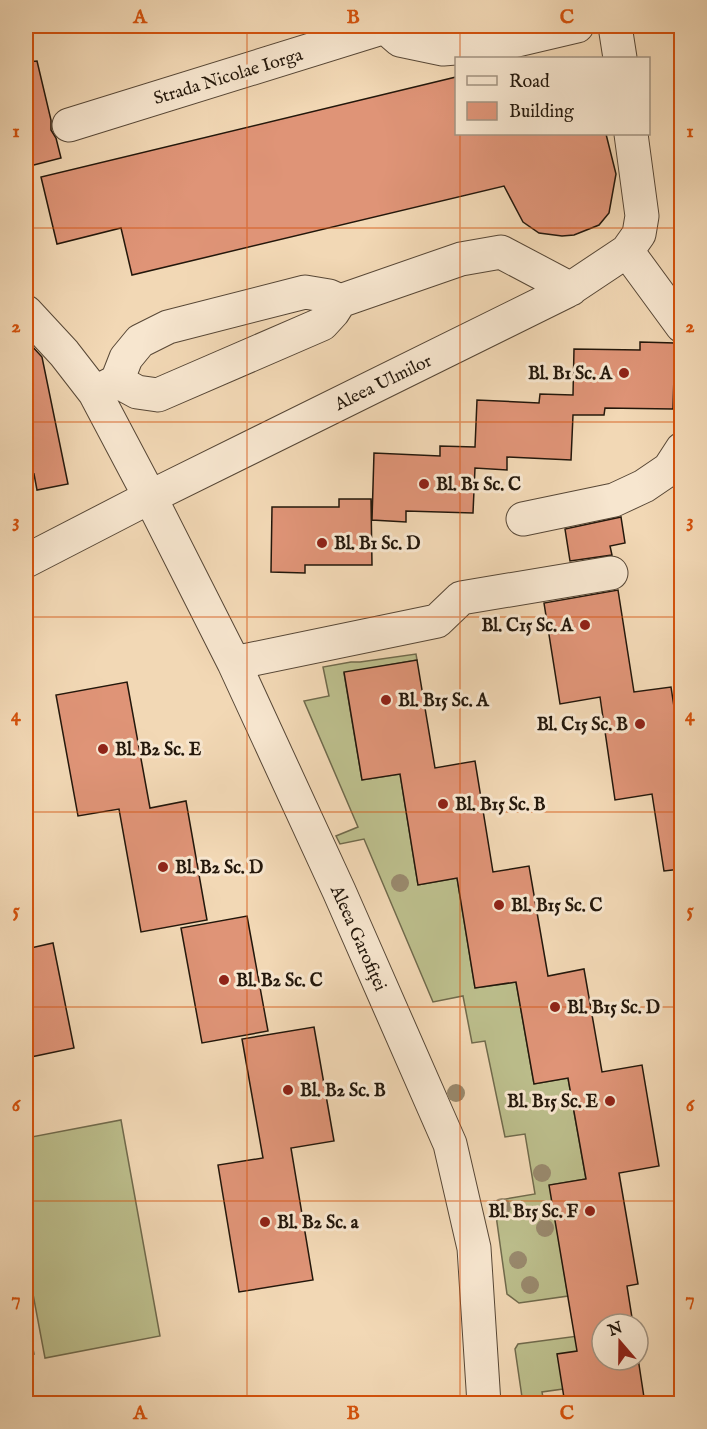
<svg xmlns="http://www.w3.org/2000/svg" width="707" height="1429" viewBox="0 0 707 1429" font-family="'IM FELL English',serif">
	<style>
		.grass { fill: #bcbe8c; stroke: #706a4c; stroke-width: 1.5 }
		.park { fill: url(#park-dots); stroke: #706a4c; stroke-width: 1.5 }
		.building { fill: #df9477; stroke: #23170b; stroke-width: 1.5 }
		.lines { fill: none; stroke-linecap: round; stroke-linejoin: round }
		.minor-casing { stroke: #574736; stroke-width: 35 }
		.minor { stroke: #f7e6cf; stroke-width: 33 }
		.tree { fill: #99896d }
		.grid { fill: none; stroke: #d4520c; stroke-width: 1.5; stroke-opacity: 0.55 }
		.poi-dot { fill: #8f2418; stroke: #f7e6cf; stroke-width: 2 }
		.labels { text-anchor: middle; stroke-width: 6; stroke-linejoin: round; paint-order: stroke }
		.street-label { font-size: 18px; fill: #23170b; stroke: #f7e6cf }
		.poi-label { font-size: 18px; font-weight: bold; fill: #23170b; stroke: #f7e6cf; text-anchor: start }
		.neatline { fill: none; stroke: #d4520c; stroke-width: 2 }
		.grid-label { font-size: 20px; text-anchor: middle; font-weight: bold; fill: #d4520c }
	</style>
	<defs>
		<pattern id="park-dots" width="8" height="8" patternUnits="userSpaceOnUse" patternTransform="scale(1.5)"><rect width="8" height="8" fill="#bcbe8c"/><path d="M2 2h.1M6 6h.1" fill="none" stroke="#a1a377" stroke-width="1.8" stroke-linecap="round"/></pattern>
	</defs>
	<rect width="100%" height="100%" fill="#f2d8b5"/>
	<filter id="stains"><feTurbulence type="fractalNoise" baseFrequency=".00333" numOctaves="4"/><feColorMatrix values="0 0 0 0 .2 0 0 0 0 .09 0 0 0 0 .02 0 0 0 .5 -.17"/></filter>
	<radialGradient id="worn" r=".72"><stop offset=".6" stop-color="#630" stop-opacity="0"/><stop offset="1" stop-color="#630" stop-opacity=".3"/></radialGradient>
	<path class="grass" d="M416,654L417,660L344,673L362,780L400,774L418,885L457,878L475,988L516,982L534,1084L568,1078L586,1179L550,1185L568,1296L519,1303L507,1294L494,1201L535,1194L525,1134L505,1137L485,1041L472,1043L463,996L433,1002L364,839L340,844L336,836L358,827L304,701L329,696L323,667L351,662H360Z
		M121,1120L160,1336L45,1358L26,1257V1138Z
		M578,1336L580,1351L563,1389L542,1392L544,1403L523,1404L515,1349L518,1344Z"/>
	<path class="park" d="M26,1312L34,1354L26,1355Z"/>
	<path class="building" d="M37,61L51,120V130L56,138L61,158L26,167V62Z
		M456,77V134H606L616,174L609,213L599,225L574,235L562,236L539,233L523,222L504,186L132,275L121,228L57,244L41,177Z
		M640,342L675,343L673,409L605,408L604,415H573L571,460L507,457V470L475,468L473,513L406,511V522L372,520L374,453L440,456V446L475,447L477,400L539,403L540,394L573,395L574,349L640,350Z
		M26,345H31L42,357L68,484L37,490L34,474L26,476Z
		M339,499H371L372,565H305V573L271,572L272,507H339Z
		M621,517L625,543L610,546L612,555L570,561L565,529Z
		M618,590L634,692L671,687L681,753V869L664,871L652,794L615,800L600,697L560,704L544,603Z
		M417,660L435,768L475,761L493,872L529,866L548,976L584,969L602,1072L642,1065L659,1166L619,1173L638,1284L627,1286L633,1324H602V1360H638V1358L645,1404H565L557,1354L577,1351L549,1185L586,1179L568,1078L534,1084L516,982L475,988L457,878L418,885L400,774L362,780L344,672Z
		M127,682L150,808L186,801L207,920L141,932L119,809L78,816L56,695Z
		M247,916L268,1031L202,1043L181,928Z
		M53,943L74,1048L26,1058V949Z
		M314,1027L334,1141L291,1148L313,1280L239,1292L218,1165L263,1158L242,1039Z"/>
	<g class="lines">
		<g class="minor-casing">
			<path id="minor" d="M615,26L620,58
				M385,27L400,40L443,49L468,47L509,42L577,26
				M69,125L385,27V26
				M627,251L682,326
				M26,312L64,353L95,393L150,497L234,663L339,891L450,1144L474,1248L484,1404
				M117,381L137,392L158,395L322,324L333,312L340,301L461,259L501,252L571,289
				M98,391L117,381L126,358L140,341L168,327L305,292L329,296L340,301
				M523,519L614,500L644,486L669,469L682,449
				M26,561L150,497L567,291L627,251L639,234L642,216L631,134
				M234,663L437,621L461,598L611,573"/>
		</g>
		<use href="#minor" class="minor"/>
	</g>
	<g class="tree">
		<circle cx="400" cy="883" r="9"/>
		<circle cx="456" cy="1093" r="9"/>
		<circle cx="542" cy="1173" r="9"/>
		<circle cx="502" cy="1207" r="9"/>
		<circle cx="545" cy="1228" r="9"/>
		<circle cx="518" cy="1260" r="9"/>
		<circle cx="530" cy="1285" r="9"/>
	</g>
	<path class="grid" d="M247,26V1404M460,26V58M460,134V1404M26,228H682M26,422H682M26,617H682M26,812H682M26,1007H682M26,1201H682"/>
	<g class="poi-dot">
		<circle cx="624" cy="373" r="6"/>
		<circle cx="424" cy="484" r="6"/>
		<circle cx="322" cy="543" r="6"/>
		<circle cx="585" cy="625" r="6"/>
		<circle cx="386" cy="700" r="6"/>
		<circle cx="640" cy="724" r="6"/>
		<circle cx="103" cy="749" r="6"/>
		<circle cx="443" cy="804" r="6"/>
		<circle cx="163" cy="867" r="6"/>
		<circle cx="499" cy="905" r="6"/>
		<circle cx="224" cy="980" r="6"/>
		<circle cx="555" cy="1007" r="6"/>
		<circle cx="288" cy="1090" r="6"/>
		<circle cx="610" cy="1101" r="6"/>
		<circle cx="590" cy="1211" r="6"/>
		<circle cx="265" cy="1222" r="6"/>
	</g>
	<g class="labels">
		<g class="street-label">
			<text transform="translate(228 76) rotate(-17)" y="6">Strada Nicolae Iorga</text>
			<text transform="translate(383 382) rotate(-26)" y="6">Aleea Ulmilor</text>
			<text transform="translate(359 938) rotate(66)" y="6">Aleea Garofiței</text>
		</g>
		<g class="poi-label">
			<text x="612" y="379" text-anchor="end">Bl. B1 Sc. A</text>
			<text x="436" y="490">Bl. B1 Sc. C</text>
			<text x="334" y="549">Bl. B1 Sc. D</text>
			<text x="573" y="631" text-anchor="end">Bl. C15 Sc. A</text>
			<text x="398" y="706">Bl. B15 Sc. A</text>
			<text x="628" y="730" text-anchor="end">Bl. C15 Sc. B</text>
			<text x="115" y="755">Bl. B2 Sc. E</text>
			<text x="455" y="810">Bl. B15 Sc. B</text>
			<text x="175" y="873">Bl. B2 Sc. D</text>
			<text x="511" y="911">Bl. B15 Sc. C</text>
			<text x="236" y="986">Bl. B2 Sc. C</text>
			<text x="567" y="1013">Bl. B15 Sc. D</text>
			<text x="300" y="1096">Bl. B2 Sc. B</text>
			<text x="598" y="1107" text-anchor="end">Bl. B15 Sc. E</text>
			<text x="578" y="1217" text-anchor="end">Bl. B15 Sc. F</text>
			<text x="277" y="1228">Bl. B2 Sc. a</text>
		</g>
	</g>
	<rect width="707" height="1429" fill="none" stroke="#f2d8b5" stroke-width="66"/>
	<rect x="455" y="57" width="195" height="78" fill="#f7e6cf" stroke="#a29381" stroke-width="1.5"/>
	<rect x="467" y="76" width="30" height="9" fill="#f7e6cf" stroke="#a29381" stroke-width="1.5"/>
	<text x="509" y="87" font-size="18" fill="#23170b">Road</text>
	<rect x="467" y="102" width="30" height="18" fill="#df9477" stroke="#a29381" stroke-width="1.5"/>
	<text x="509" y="117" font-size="18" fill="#23170b">Building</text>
	<g transform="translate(620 1342) rotate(340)"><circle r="28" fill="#f7e6cf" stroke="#a29381" stroke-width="1.5"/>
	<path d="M0-4.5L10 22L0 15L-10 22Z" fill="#8f2418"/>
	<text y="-9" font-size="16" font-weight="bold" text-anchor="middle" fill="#23170b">N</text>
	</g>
	<rect x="33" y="33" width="641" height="1363" class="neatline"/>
	<g class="grid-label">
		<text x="140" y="23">A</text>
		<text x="353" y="23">B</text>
		<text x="567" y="23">C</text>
		<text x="16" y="137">1</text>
		<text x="690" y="137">1</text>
		<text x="16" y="332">2</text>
		<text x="690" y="332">2</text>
		<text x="16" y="527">3</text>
		<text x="690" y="527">3</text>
		<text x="16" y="721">4</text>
		<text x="690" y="721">4</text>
		<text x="16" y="916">5</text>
		<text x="690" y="916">5</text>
		<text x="16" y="1111">6</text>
		<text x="690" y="1111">6</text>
		<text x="16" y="1305">7</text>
		<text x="690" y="1305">7</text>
		<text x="140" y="1419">A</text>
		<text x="353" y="1419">B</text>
		<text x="567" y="1419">C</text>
	</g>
	<rect width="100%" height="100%" filter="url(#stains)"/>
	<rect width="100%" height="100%" fill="url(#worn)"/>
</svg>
